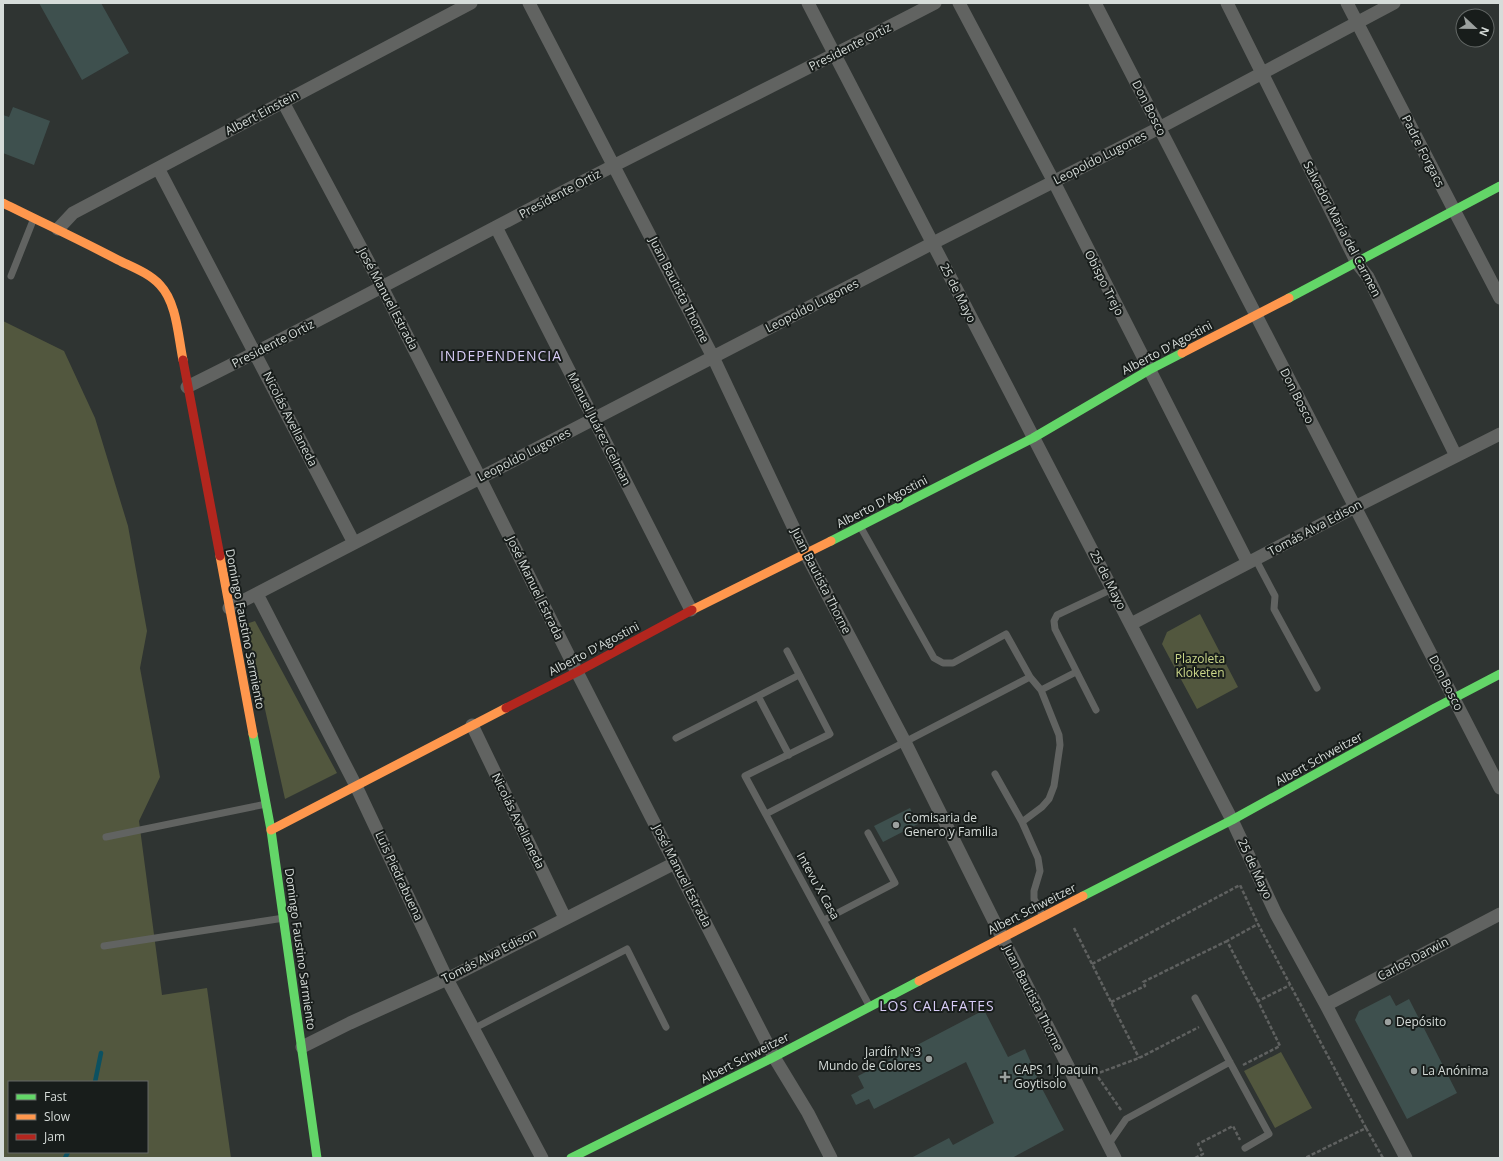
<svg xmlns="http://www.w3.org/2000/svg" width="1503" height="1161" viewBox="0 0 1503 1161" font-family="'Open Sans',sans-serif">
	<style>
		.green { fill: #52573e; fill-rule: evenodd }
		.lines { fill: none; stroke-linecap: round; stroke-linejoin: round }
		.stream { stroke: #0c5161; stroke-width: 4.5 }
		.building { fill: #3e504e }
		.path { stroke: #5f6160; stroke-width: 2.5; stroke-dasharray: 4 2; stroke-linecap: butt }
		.lane { stroke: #616361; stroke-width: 7 }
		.street { stroke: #616361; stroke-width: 13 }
		.fast { stroke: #63d668; stroke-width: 9 }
		.slow { stroke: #ff974d; stroke-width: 9 }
		.jam { stroke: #b3261e; stroke-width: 9 }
		.poi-dot { fill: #9ca19f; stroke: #181d1b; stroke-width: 1.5 }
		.labels { text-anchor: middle; stroke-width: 4; stroke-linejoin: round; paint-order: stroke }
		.street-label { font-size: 12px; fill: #d6dcd9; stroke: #181d1b }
		.park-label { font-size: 12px; fill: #ccd88a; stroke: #181d1b }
		.poi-label { font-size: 12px; fill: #d6dcd9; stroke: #181d1b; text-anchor: start }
		.quarter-label { font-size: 14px; letter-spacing: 1px; fill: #d8ccf7; stroke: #181d1b }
	</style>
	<rect width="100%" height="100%" fill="#2f3432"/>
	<path class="green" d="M3,321L64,351L95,418L128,526L147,631L140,668L160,777L139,821L162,995L207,988L231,1158H3ZM9,1082H147V1152H9Z
		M1200,614L1238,687L1197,709L1162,644L1167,632Z
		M255,621L337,773L285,799L246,624Z
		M1281,1052L1312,1108L1275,1128L1244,1071Z"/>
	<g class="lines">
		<path class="stream" d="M95,1082L101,1053
			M65,1158L68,1152"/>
	</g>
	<path class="building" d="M39,3H101L129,53L82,80Z
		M13,107L50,121L34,165L3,153V115L9,117Z
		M910,808L918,824L883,842L874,826Z
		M1390,995L1396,1006L1409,999L1457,1093L1407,1119L1355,1020L1359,1011Z
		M984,1010L1008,1057L1025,1049L1039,1081H1038L1064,1130L1012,1158H911L949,1138L953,1145L994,1123L966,1062L874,1109L869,1099L856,1105L851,1095L864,1088L858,1076Z"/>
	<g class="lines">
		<path class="path" d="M1074,928L1139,1058
			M1092,964L1240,885L1258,924L1366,1128L1305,1158
			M1258,1001L1227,941L1258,924
			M1111,1002L1145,986L1143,982L1227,941
			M1243,1065L1280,1046L1258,1001L1290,985
			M1121,1110L1096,1074L1139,1058L1199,1027
			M1366,1128L1383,1158
			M1195,1158L1203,1154L1198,1144L1233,1126L1240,1140"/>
		<path class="lane" d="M11,276L34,218
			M860,526L934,658L943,663H953L1006,634L1030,677L1041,690L1059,735L1060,745L1054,786L1049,799L1042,807L1022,822
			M1256,560L1275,596L1274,609L1317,688
			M787,651L830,734L745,776L870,1007
			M1041,690L1076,672
			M758,696L799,675
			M1096,710L1055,629L1054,621L1057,615L1112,589
			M676,738L758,696L789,755
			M995,774L1022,822L1038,858L1040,871L1034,891V899L1043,916
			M766,814L1030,677
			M106,837L266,804
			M824,920L895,883L868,833
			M104,946L284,918
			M1195,998L1269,1134L1245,1148
			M473,1029L627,949L666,1027
			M1108,1145L1126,1119L1230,1062"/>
		<path class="street" d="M529,3L713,357L806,554L905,742L1002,937L1115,1158
			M808,3L1232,820L1276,914L1326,1005L1406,1158
			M959,3L1054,182L1248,563
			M1095,3L1500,788
			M1227,3L1357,263L1368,277L1456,456
			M1347,3L1454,210L1500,298
			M283,102L382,287L480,478L577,672L774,1057L808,1113L831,1158
			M158,168L354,543
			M496,227L691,610
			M58,229L73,213L471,3
			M187,387C331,316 472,238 615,165C721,111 829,58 935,3
			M257,594L356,786L447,979L542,1158
			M229,608L933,243L1159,128L1394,3
			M1131,624L1355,507L1500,434
			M472,725L565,918
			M1326,1005L1500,914
			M302,1047L350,1023L447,979L675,863"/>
		<path class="fast" d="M1289,298L1500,186
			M831,541L1033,438L1149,370L1182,353
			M253,734L271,830L317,1158
			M1083,896L1232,820L1435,708L1500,674
			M571,1158L774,1057L919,981"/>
		<path class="slow" d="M3,203C41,222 80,240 118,260C132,267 149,273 160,285C177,303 178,336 183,360
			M1182,353L1289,298
			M220,556L253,734
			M692,610L831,541
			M271,830L506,708
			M919,981L1083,896"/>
		<path class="jam" d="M183,360L220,556
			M506,708L577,672L692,610"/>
	</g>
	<g class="poi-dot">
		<circle cx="896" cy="825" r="4"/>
		<circle cx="1388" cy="1022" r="4"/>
		<circle cx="929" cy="1059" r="4"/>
		<circle cx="1414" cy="1071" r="4"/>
		<path d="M1003 1071h4v4h4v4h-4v4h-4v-4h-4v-4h4z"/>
	</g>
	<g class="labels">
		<g class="street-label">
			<text transform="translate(850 47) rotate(-27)" y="4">Presidente Ortiz</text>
			<text transform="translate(1149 108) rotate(63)" y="4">Don Bosco</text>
			<text transform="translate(262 113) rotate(-28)" y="4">Albert Einstein</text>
			<text transform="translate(1423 151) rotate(63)" y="4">Padre Forgacs</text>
			<text transform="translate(1100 158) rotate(-27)" y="4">Leopoldo Lugones</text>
			<text transform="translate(560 194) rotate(-28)" y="4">Presidente Ortiz</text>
			<text transform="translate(1342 229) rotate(62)" y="4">Salvador María del Carmen</text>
			<text transform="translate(1104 283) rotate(63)" y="4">Obispo Trejo</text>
			<text transform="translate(679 290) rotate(63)" y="4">Juan Bautista Thorne</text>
			<text transform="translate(958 293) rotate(63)" y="4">25 de Mayo</text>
			<text transform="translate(388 299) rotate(62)" y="4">José Manuel Estrada</text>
			<text transform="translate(812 306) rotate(-27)" y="4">Leopoldo Lugones</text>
			<text transform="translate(273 344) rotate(-27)" y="4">Presidente Ortiz</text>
			<text transform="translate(1167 348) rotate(-28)" y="4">Alberto D'Agostini</text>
			<text transform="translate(1297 396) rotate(63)" y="4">Don Bosco</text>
			<text transform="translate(290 419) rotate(63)" y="4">Nicolás Avellaneda</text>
			<text transform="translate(599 429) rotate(63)" y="4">Manuel Juárez Celman</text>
			<text transform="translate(524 455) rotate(-27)" y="4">Leopoldo Lugones</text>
			<text transform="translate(882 502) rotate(-27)" y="4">Alberto D'Agostini</text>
			<text transform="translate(1315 528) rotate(-28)" y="4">Tomás Alva Edison</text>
			<text transform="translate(1108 580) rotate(63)" y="4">25 de Mayo</text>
			<text transform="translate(821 581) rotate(63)" y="4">Juan Bautista Thorne</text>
			<text transform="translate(535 588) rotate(64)" y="4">José Manuel Estrada</text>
			<text transform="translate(245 629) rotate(79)" y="4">Domingo Faustino Sarmiento</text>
			<text transform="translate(594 649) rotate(-28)" y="4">Alberto D'Agostini</text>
			<text transform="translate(1446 683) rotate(63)" y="4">Don Bosco</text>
			<text transform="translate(1319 759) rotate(-29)" y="4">Albert Schweitzer</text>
			<text transform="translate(518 821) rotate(64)" y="4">Nicolás Avellaneda</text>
			<text transform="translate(1255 869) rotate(65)" y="4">25 de Mayo</text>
			<text transform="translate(399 876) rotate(65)" y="4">Luis Piedrabuena</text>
			<text transform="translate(682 876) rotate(63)" y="4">José Manuel Estrada</text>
			<text transform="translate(818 886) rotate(61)" y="4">Intevu X Casa</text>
			<text transform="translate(1032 909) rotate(-27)" y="4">Albert Schweitzer</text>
			<text transform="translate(300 949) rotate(82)" y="4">Domingo Faustino Sarmiento</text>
			<text transform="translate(489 956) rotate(-27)" y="4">Tomás Alva Edison</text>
			<text transform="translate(1413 959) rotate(-28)" y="4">Carlos Darwin</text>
			<text transform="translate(1033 998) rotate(63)" y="4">Juan Bautista Thorne</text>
			<text transform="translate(745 1058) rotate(-27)" y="4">Albert Schweitzer</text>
		</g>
		<g class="park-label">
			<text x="1200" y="663">Plazoleta<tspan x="1200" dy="14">Kloketen</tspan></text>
		</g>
		<g class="poi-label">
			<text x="904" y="822">Comisaria de<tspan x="904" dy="14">Genero y Familia</tspan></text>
			<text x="1396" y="1026">Depósito</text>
			<text x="921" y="1056" text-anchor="end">Jardín Nº3<tspan x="921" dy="14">Mundo de Colores</tspan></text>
			<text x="1014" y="1074">CAPS 1 Joaquin<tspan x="1014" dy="14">Goytisolo</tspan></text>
			<text x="1422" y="1075">La Anónima</text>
		</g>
		<g class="quarter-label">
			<text x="501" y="361">INDEPENDENCIA</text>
			<text x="937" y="1011">LOS CALAFATES</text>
		</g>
	</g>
	<rect width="1503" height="1161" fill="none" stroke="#d6dcd9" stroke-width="8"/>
	<rect x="8" y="1081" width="140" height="72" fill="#181d1b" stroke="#646967"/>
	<rect x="16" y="1094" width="20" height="6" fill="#63d668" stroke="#646967"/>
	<text x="44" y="1101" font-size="12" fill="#d6dcd9">Fast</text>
	<rect x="16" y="1114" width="20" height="6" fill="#ff974d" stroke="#646967"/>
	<text x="44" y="1121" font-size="12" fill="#d6dcd9">Slow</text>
	<rect x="16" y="1134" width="20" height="6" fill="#b3261e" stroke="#646967"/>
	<text x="44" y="1141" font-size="12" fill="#d6dcd9">Jam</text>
	<g transform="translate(1475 28) rotate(112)"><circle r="19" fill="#181d1b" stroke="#646967"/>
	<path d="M0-3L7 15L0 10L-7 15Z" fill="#9ca19f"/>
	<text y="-6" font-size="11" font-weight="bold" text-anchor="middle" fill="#d6dcd9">N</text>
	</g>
</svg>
